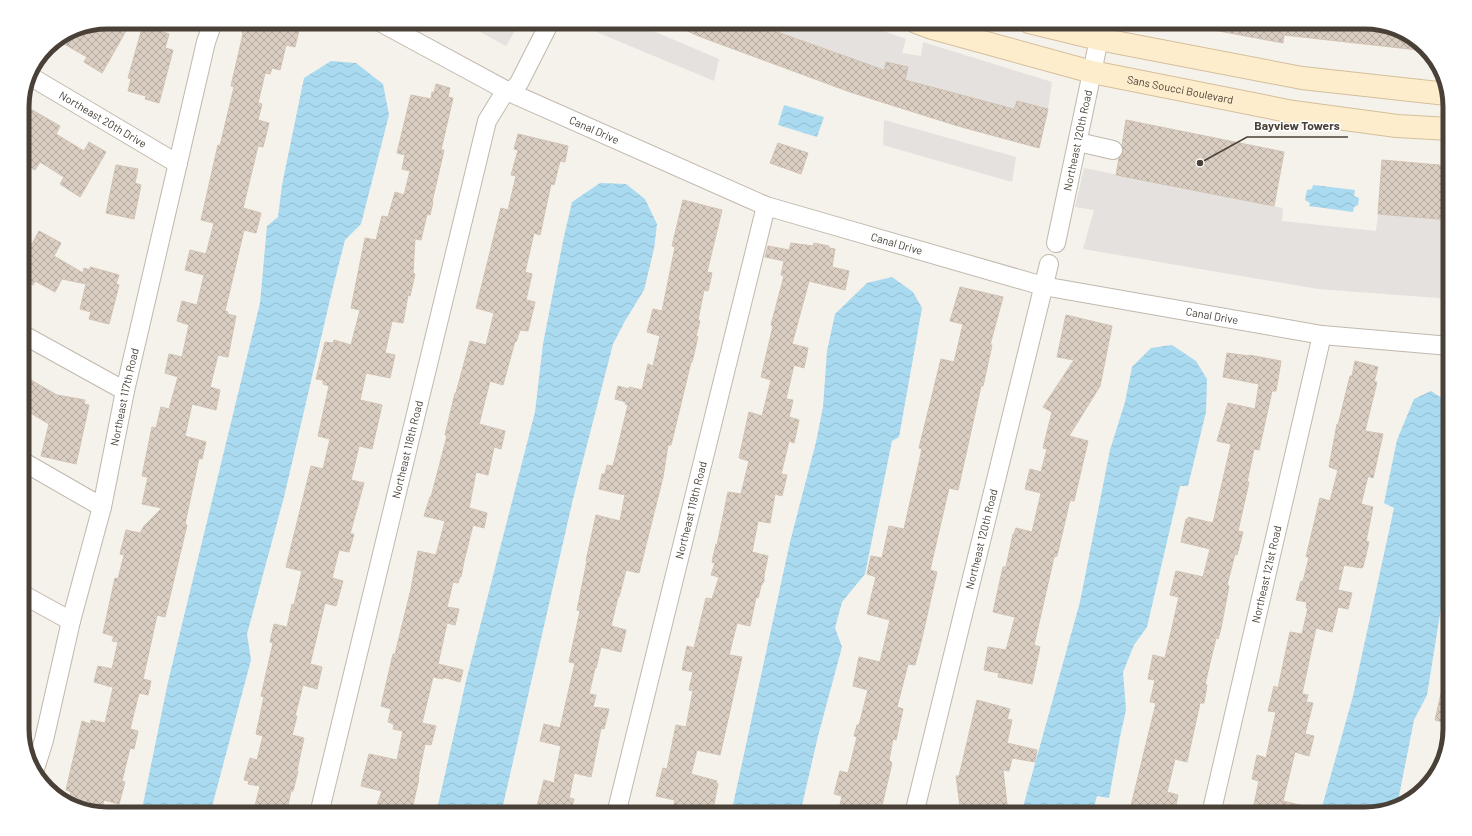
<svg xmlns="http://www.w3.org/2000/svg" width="1472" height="836" viewBox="0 0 1472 836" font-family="Barlow,sans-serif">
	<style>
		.parking { fill: #e4e1df }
		.water { fill: url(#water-waves) }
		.building { fill: url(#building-cross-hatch); stroke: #d1c3b3 }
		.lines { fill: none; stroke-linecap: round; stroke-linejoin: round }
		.street-casing { stroke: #c1b8ad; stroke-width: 20 }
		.secondary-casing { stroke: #d4bf9b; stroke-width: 24 }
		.street { stroke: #fff; stroke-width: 18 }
		.secondary { stroke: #feedcc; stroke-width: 22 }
		.labels { text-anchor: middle; stroke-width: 3; stroke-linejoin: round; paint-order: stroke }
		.street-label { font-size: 11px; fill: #494138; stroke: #fff }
		.rim { fill: none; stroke: #494138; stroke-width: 5 }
		.leader { fill: none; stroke: #494138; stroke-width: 1.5 }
		.callout-dot { fill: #494138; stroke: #fff; stroke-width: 1.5 }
		.callout-label { font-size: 12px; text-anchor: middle; font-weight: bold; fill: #494138; stroke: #fff; stroke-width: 3; stroke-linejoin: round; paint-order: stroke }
	</style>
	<defs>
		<pattern id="water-waves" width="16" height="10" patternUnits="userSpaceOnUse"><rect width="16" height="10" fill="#a9daf0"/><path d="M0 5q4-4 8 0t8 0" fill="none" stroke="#93bccf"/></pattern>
		<pattern id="building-cross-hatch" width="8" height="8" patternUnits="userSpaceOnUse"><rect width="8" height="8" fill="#dacec3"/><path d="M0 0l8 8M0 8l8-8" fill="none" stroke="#b3a99f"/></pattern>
	</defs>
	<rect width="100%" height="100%" fill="#f5f1eb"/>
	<path class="parking" d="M462,22H520L506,46Z
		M598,22H632L719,59L714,81L594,31Z
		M754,22H857L906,39L902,53L921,56L923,42L1052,82L1048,109L1017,101L1014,109L905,80L886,62L884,70L754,24Z
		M884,120L1016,157L1012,182L883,145Z
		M1084,168L1283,208L1282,221L1376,231L1378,214L1450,220V300L1438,298L1318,289L1083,249L1094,210L1075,207Z"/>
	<path class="water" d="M331,61L356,63L383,84L389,115L361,224L345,240L332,291L284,497L247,634L251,660L210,814H141L168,682L260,303L267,226L278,217L282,185L304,78Z
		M784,105L824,117L817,137L778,125Z
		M600,183L626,184L645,199L657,224L654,249L644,290L625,321L613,344L573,499L501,814H436L466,681L535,412L543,344L563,241L572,202Z
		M1313,185L1355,190L1354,196L1359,198L1358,205L1354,207L1353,212L1309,206L1310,203L1305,200L1307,190L1312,189Z
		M892,277L913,292L922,308L899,437L892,441L865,574L842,602L835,628L842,647L818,736L800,814H731L790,542L816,442L823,407L827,351L835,314L867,283Z
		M1172,345L1196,361L1207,379L1206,412L1188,486H1180L1147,627L1134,645L1123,672L1126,710L1120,737L1109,798L1097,796L1092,814H1021L1080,602L1110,450L1125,402L1132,367L1151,348Z
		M1431,391L1442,398L1450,394V552L1427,695L1414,720L1397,806L1365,814H1320L1353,696L1394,508L1384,503L1397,440L1414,399Z"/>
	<path class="building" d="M107,22H131L102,73L84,62L87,57L57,40L75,28L91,25L98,29L102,23Z
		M245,22H301L295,47L286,45L280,70L272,68L270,74L265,73L258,103L262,104L258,120L269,123L263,147L258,146L243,208L261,213L256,233L244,230L225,311L228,312L227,314L236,316L228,357L218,355L210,387L220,390L216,410L192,404L185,436L206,442L202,459L199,458L185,524L187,525L165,617L157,615L143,679L151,681L148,695L139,693L130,729L138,731L134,749L130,748L122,781L125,782L119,804L104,800L101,812L68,804L71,792L66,790L82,721L90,724L91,720L105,723L113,688L112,687L94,682L98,666L112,669L118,642L112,641L114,636L103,633L115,578L118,579L124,555L120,554L126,530L140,533L144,526L162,508L142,504L148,477L142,476L152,427L156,428L161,407L169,409L178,377L165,373L169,354L182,357L189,325L177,321L182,301L197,305L204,275L185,270L190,250L206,254L214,223L201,220L218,145L220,146L234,87L231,86L243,34L242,33Z
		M667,22H749L884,70L886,62L908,67L905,80L1014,109L1017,101L1048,109L1039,148L958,126L850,92L701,37Z
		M1203,22H1365L1407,33L1427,51L1284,35L1283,43L1203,28Z
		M143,25L169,34L165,48L173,50L159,103L145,99L146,96L128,91L131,79L128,78Z
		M436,84L450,88L448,97L453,98L441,150H444L432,202H433L430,215L427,214L421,240L415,239L413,273L415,274L410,296L408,295L403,323L392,321L385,353L395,355L390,378L366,373L360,400L382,405L372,449L359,446L351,480L364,483L350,534H354L349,552L339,550L332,578L343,581L336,606L325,603L310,664L322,667L317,689L303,685L295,716H297L292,735L304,738L297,770L298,771L293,791H291L286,814H253L260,786L248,784L249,781L244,780L250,758L257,760L263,736L256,734L264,697L261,696L273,643L270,642L274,624L287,627L292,604L294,605L302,571L286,567L311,466L323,469L330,439L318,436L329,386L323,384V380L316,379L325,342L333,343L334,340L351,345L360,310L351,308L365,238L376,240L382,216L388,217L395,192L404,195L410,171L402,169L405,155L397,153L411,95L431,99L432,92L434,93Z
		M22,104L60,126L56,134L84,151L89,142L106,152L80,197L60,184L64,177L40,162L35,170L22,163Z
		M1126,120L1284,152L1274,206L1116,175L1119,158L1123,152L1122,145Z
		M518,134L568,146L565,162L560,161L554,185L551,184L540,235L534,233L525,272L532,274L526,300L535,302L528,331L520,330L516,342L515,341L503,385L490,381L479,424L505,431L501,449L494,447L488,475L476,472L469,508L487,513L484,528L473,525L464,561L461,577L460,576L458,583L453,582L447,607L459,609L455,625L447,623L438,664L463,670L460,682L443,677V679L433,677L422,723L436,726L431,745L425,744L418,778H419L411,814H374L382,791L361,786L369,754L397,760L403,731L393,729L394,724L388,722L391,709L381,706L393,654H395L411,589L418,551L436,555L445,521L424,516L430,497H431L447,436L445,435L455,393H456L470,341L486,345L494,313L476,308L501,208L508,210L516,176L511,175L518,150L514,149Z
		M778,143L808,153L801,174L770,163Z
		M1382,160L1450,166V220L1378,214Z
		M116,165L138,169L135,183L141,185L134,219L106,213Z
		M683,200L722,210L707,272L712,273L708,291L704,290L698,320L700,321L696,336L698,337L692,362H691L671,445H668L663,477L639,573L626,570L619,597H618L611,626L626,630L621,652L601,647L596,668H595L589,694L596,695L593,707L609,709L604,729L601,728L591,777L574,773L569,798L574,799L570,814H535L544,780L554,783L561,746L540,741L544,724L560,728L575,663L569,662L580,611L577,610L587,561H586L596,515L620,521L625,495L599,489L602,474H605L607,465L613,466L628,405L625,404L626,402L615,399L618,386L629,389V387L642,390L648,364L653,366L660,336L647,332L653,309L662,311L675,247L672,246Z
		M39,231L61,243L54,256L83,273L84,268L90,270V267L119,275L116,284L119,285L109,324L89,319L91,312L80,309L86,284L62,279L55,292L35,281L33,285L31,284L22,300V238L32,244Z
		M791,243L813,246L814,243L829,246V248L835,249L832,267L849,271L845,290L809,281L792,344L808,348L804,368L794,365L786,399L793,400L789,417L799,420L794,443L789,441L781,474L787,475L782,496L775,494L770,523L758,521L752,552L768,556L764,575V581L761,586L758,598L756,597L750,626L737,623L729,655L742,657L720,755L697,750L691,774L717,781L716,783L718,784L712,814H672L675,800L656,796L663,768L667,769L676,725L686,727L693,691L689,690L693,672L682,670L687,646L694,648L706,598L712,599L719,577L711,575L715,563L712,562L716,544L717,545L728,492L741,494L749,461L739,458L749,412L762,416L771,380L761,377L773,326L771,325L784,276L781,275L784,261L765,257L768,246L789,250Z
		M960,287L1003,297L990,345H992L983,386H981L958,490L949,488L930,570L937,572L921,642L915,665L908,664L897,707L903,709L896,740L893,739L889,760L892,763L880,814H838L842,796L834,794L840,771L848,773L857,737L854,736L857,725H859L868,690L853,686L859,657L880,662L890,620L867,614L876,577L867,574L871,556L882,558L889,526L904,529L922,449L919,448L941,359L954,362L963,324L950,321Z
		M1066,315L1112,326L1100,386L1069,436L1088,441L1074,501L1070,500L1057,556L1054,557L1034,645L1040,647L1032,684L998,677L999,673L984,670L988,647L1006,650L1015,617L993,612L1003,567H1006L1013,534H1014L1016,528L1032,532L1041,493L1025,489L1030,469L1041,472L1047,449L1043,448L1052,412L1043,407L1074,360L1057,357Z
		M1227,353L1249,356V355L1281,361L1276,391H1272L1259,450L1254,449L1247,482H1249L1238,531L1243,532L1237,555L1235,554L1227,585L1229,586L1221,628L1218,639L1216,638L1209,667L1205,685H1207L1204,703H1200L1187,762L1175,759L1167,792L1178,795L1174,814H1129L1156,703L1150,702L1155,680L1148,679L1153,655L1165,658L1179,597L1170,595L1176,571L1203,577L1210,549L1181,542L1186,519H1188V517L1213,523L1231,444L1217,441L1228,403L1255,409L1259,384L1223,377Z
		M1355,361L1378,367L1374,382H1377L1365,431L1383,434L1373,478L1368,476L1361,504L1373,507L1366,541L1369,542L1363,567L1361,568L1344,565L1338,590L1352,593L1348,609L1338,607L1332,632L1316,628L1302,694L1308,695L1306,702L1313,703L1305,734L1314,736L1309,756L1295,752L1283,801L1316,809L1315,814H1252L1259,781L1252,779L1257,755L1266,758L1276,712L1268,711L1274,686L1278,688L1290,632L1302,634L1308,608H1306L1307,602L1296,600L1301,581L1303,582L1309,557H1306L1320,498L1330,501L1338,470L1329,467L1337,424L1338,425L1350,376H1352Z
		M22,375L57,395L85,400L84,404L89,405L76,464L41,456L49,424L22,408Z
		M1445,676L1450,677V724L1435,720Z
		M977,700L1010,709L1007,719L1012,720L1007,743L1037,750L1035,762L1012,758L1009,771L1003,770L1008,813L972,814L970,805L960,806L956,776H959Z"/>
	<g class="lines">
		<g class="street-casing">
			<g id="street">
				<path id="s1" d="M380,22L511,93L766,206L1043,286L1322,335L1450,346"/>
				<path id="s2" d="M28,75L178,164"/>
				<path d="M511,93L519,83L550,22"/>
				<path d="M1078,142L1113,150"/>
				<path id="s3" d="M1056,243L1099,39"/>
				<path d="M22,334L125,391"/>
				<path d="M22,461L102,507"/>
				<path d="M22,594L71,621"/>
				<path id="s4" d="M34,772L44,740L71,621L102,507L125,391L206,42L213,22"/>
				<path id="s5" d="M319,814L487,121L506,90"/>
				<path id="s6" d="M616,814L766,206"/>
				<path id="s7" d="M914,814L1049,264"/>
				<path id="s8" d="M1211,814L1322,335"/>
			</g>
		</g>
		<g class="secondary-casing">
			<g id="secondary">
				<path id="s9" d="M916,22L932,28L1092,72L1293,112L1397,126L1450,129"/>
				<path d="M1029,22L1099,39L1302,78L1447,94"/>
			</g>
		</g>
		<use href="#street" class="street"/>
		<use href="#secondary" class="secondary"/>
	</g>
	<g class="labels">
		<g class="street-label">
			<text dy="4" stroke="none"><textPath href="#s9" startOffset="273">Sans Soucci Boulevard</textPath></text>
			<text dy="4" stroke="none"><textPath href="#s2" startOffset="87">Northeast 20th Drive</textPath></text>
			<text dy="4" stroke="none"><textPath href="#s1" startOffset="240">Canal Drive</textPath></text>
			<text dy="4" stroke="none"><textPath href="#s3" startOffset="105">Northeast 120th Road</textPath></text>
			<text dy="4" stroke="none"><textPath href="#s1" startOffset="564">Canal Drive</textPath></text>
			<text dy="4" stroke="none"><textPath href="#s1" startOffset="888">Canal Drive</textPath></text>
			<text dy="4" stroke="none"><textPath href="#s4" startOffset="386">Northeast 117th Road</textPath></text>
			<text dy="4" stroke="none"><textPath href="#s5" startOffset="375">Northeast 118th Road</textPath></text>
			<text dy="4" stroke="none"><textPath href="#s6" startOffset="313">Northeast 119th Road</textPath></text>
			<text dy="4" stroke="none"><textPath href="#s7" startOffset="283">Northeast 120th Road</textPath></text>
			<text dy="4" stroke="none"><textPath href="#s8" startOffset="246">Northeast 121st Road</textPath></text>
		</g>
	</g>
	<path d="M0 0H1472V836H0ZM107 29H1365A78 78 0 0 1 1443 107V729A78 78 0 0 1 1365 807H107A78 78 0 0 1 29 729V107A78 78 0 0 1 107 29Z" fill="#fff" fill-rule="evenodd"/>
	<path class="rim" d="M107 29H1365A78 78 0 0 1 1443 107V729A78 78 0 0 1 1365 807H107A78 78 0 0 1 29 729V107A78 78 0 0 1 107 29Z"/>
	<path class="leader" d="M1200 163L1247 137H1348"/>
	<circle class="callout-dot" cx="1200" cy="163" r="4"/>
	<g class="callout-label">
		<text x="1297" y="130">Bayview Towers</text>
	</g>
</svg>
